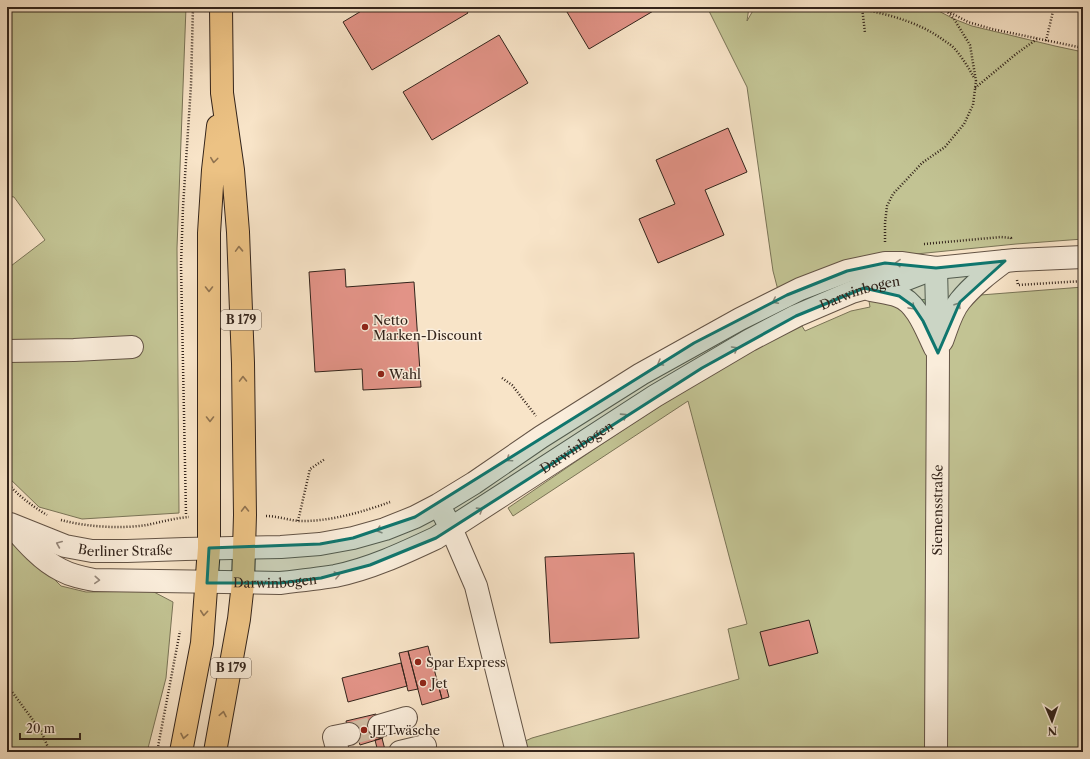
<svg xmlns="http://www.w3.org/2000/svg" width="1090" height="759" viewBox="0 0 1090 759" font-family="'Libre Caslon Text',serif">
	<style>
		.green { fill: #c2c393; stroke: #7a7457 }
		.building { fill: #e29387; stroke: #33241b }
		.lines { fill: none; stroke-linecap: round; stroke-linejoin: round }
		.minor-tunnel { stroke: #d1bea5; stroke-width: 22; stroke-dasharray: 22 11; stroke-linecap: butt }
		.minor-casing { stroke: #645446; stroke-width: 24 }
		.major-casing { stroke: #33241b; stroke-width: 24 }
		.path { stroke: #33241b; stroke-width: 2.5; stroke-dasharray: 1 2; stroke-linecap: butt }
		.minor { stroke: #faeddb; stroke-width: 22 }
		.major { stroke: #ecc284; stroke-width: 22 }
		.oneway { stroke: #907350 }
		.oneway2 { stroke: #96887b }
		.marked { fill: #0f766e; fill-opacity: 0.2; stroke: #0f766e; stroke-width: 3; stroke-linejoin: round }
		.poi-dot { fill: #8f2418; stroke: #faeddb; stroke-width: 1.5 }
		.labels { text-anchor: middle; stroke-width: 3; stroke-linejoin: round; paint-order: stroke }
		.shield { fill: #faeddb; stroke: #6f6055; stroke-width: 1 }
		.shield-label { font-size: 12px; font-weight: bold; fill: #33241b }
		.street-label { font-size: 13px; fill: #33241b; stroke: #faeddb }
		.poi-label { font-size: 13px; fill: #33241b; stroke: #faeddb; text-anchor: start }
	</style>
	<rect width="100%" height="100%" fill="#f8e4c8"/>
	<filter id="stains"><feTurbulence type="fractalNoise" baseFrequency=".005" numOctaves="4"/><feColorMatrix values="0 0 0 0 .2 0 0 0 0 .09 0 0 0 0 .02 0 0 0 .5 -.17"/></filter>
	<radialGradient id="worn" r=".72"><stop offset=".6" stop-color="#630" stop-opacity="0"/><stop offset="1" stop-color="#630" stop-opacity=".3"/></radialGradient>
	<path class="green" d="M7,7H186L177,248L179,513L82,519L39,507L7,476V269L45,240L14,197L7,196Z
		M707,7H749L747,21L755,7H931L954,19L972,26L1055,46L1083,52V239L1016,244L886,257L779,294L773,271L747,87Z
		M1083,287V752H527L525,741L532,738L739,679L728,629L747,624L688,401L513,516L508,508C588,453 668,398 753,350C769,341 786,334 802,326L805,331L851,311L870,307L869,301L891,302Z
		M7,532L61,586L86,592L152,591L173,602L166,678L147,752H7Z"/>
	<path class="building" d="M368,7H464L468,13L372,70L343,22Z
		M564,7H660L589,49Z
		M499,35L528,83L432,140L403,92Z
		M728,128L747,172L705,190L724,235L658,263L639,219L675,204L656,160Z
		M345,269L346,287L414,282L421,387L363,390L362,369L315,372L309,272Z
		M634,553L639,638L550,643L545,557Z
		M809,620L818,653L769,666L760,632Z
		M428,646L442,699L422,705L408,651Z
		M408,651L418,689L408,691L399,653Z
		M401,663L407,686L348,702L342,678Z
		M446,686L449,697L442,699L439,688Z
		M376,714L383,738L360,745L358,738L351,740L346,721Z
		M382,738L385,750L378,752L375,740Z"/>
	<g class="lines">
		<path class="minor-tunnel" d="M349,734L379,726"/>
		<g class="minor-casing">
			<g id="minor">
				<path d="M871,290C880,292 890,293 898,296C917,302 927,332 935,348"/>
				<path d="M942,341C947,328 951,312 960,301C973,285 989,273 1005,261"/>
				<path d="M7,351L74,350L132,347"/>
				<path d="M444,515L451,528L476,586L517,752"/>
				<path id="s1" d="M10,524L65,546L92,551H127L185,549L281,547L320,544L353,538L385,529L415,517L438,505L474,483L541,437L641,374L740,319L800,289L847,271L885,263H901L936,268L1015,260L1083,257"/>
				<path id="s2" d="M12,526C25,541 42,561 61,570C72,576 83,578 94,580L280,583C298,581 316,579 335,576C370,569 404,553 436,538L655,396L750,340L796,316L852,292L884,283L904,280L935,268"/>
				<path d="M379,726L406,718"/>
				<path d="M338,752L334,737L349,734"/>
				<path d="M400,752L425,746"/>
				<path id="s3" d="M936,752L938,353L936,268"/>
			</g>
		</g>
		<g class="major-casing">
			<path id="major" d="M181,752L202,643L209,548V233L213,170L218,126
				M215,752L239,619L243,583L245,515L243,363L238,232L233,170L222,93L221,7"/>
		</g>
		<path class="path" d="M862,7L865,33
			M940,7L968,22L992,29L1083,48
			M862,9C890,15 918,22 942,39C946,42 950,44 954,48C962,57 969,68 974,78
			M1046,41L1054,7
			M975,88L1016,54L1037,39
			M885,242V223L887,206L893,194L922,163L945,147L964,124L973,105L976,81L970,45L954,19L946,10
			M924,244L1001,237L1011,238V239
			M1017,280L1018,285L1083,281
			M502,378L512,385L536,416
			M7,483C19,496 32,506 47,515
			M186,514L181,265L183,207L191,85L193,7
			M266,516C277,516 288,520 299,521C328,522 363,512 390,502
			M61,520C87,527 120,529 147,525C161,522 175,518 189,517
			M298,521L310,469L325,459
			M7,685L41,731L50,752
			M157,752L180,631"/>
		<use href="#minor" class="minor"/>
		<use href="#major" class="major"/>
	</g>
	<defs><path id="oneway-chevron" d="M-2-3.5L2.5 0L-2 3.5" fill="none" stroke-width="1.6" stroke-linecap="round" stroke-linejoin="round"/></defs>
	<g class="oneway">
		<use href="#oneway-chevron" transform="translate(214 160) rotate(97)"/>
		<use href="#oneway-chevron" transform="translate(239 249) rotate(-92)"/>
		<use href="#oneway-chevron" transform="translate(209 289) rotate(90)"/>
		<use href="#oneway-chevron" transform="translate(243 379) rotate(-91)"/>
		<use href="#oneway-chevron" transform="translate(210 419) rotate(90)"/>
		<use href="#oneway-chevron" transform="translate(245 509) rotate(-91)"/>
		<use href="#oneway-chevron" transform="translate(204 613) rotate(95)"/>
		<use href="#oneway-chevron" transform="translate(223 714) rotate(-79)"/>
		<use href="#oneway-chevron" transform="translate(184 736) rotate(101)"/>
	</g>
	<g class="oneway2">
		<use href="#oneway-chevron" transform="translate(898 263) rotate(-179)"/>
		<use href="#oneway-chevron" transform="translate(775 301) rotate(153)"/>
		<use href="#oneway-chevron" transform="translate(958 305) rotate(-58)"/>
		<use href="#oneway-chevron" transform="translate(912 307) rotate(47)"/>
		<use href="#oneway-chevron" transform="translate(735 349) rotate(-30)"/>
		<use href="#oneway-chevron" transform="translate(660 363) rotate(150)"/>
		<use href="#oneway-chevron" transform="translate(624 416) rotate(-33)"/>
		<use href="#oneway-chevron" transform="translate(509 459) rotate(145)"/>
		<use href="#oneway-chevron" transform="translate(480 510) rotate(-32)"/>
		<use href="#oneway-chevron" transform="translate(379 530) rotate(163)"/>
		<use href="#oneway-chevron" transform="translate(59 544) rotate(-157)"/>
		<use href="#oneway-chevron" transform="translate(337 575) rotate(-14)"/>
		<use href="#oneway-chevron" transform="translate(97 580) rotate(4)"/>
	</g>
	<path class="marked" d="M1005,261L960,302L938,353L923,321L913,306L899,296L864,288L796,316L702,368L436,538L370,565L321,578L280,583H207L209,548L320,544L353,538L415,517L694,343L787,295L847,271L885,263L936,268Z"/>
	<g class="poi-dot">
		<circle cx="365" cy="327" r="4"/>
		<circle cx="381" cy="374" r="4"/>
		<circle cx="418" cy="662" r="4"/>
		<circle cx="423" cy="683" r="4"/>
		<circle cx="364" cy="730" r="4"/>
	</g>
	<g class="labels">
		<g class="shield">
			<rect x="221" y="310" width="40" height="20" rx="3"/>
			<rect x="211" y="658" width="40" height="20" rx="3"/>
		</g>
		<g class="shield-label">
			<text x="241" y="324">B 179</text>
			<text x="231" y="672">B 179</text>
		</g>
		<g class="street-label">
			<text dy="5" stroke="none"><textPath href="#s2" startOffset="942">Darwinbogen</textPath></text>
			<text dy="5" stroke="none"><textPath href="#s2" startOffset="618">Darwinbogen</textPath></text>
			<text dy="5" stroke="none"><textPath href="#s3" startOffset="242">Siemensstraße</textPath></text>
			<text dy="5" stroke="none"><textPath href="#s1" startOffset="120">Berliner Straße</textPath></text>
			<text dy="5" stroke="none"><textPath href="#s2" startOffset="282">Darwinbogen</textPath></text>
		</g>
		<g class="poi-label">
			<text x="373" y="325">Netto<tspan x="373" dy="15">Marken-Discount</tspan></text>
			<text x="389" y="379">Wahl</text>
			<text x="426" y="667">Spar Express</text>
			<text x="431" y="688">Jet</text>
			<text x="372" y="735">JETwäsche</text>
		</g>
	</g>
	<rect width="1090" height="759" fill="none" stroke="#f8e4c8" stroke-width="24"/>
	<rect x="8" y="8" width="1074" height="743" fill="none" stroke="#33241b" stroke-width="2"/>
	<rect x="12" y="12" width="1066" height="735" fill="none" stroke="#33241b"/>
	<g transform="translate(1052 721) rotate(178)" stroke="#faeddb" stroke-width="3" paint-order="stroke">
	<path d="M0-3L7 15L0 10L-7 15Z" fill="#33241b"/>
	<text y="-6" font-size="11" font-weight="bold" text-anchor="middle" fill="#33241b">N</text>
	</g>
	<path d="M20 733v6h60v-6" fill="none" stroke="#33241b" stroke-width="2"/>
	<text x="26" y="733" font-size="12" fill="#33241b" stroke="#faeddb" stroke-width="3" paint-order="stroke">20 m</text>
	<rect width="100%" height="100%" filter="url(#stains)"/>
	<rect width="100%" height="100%" fill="url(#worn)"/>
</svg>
